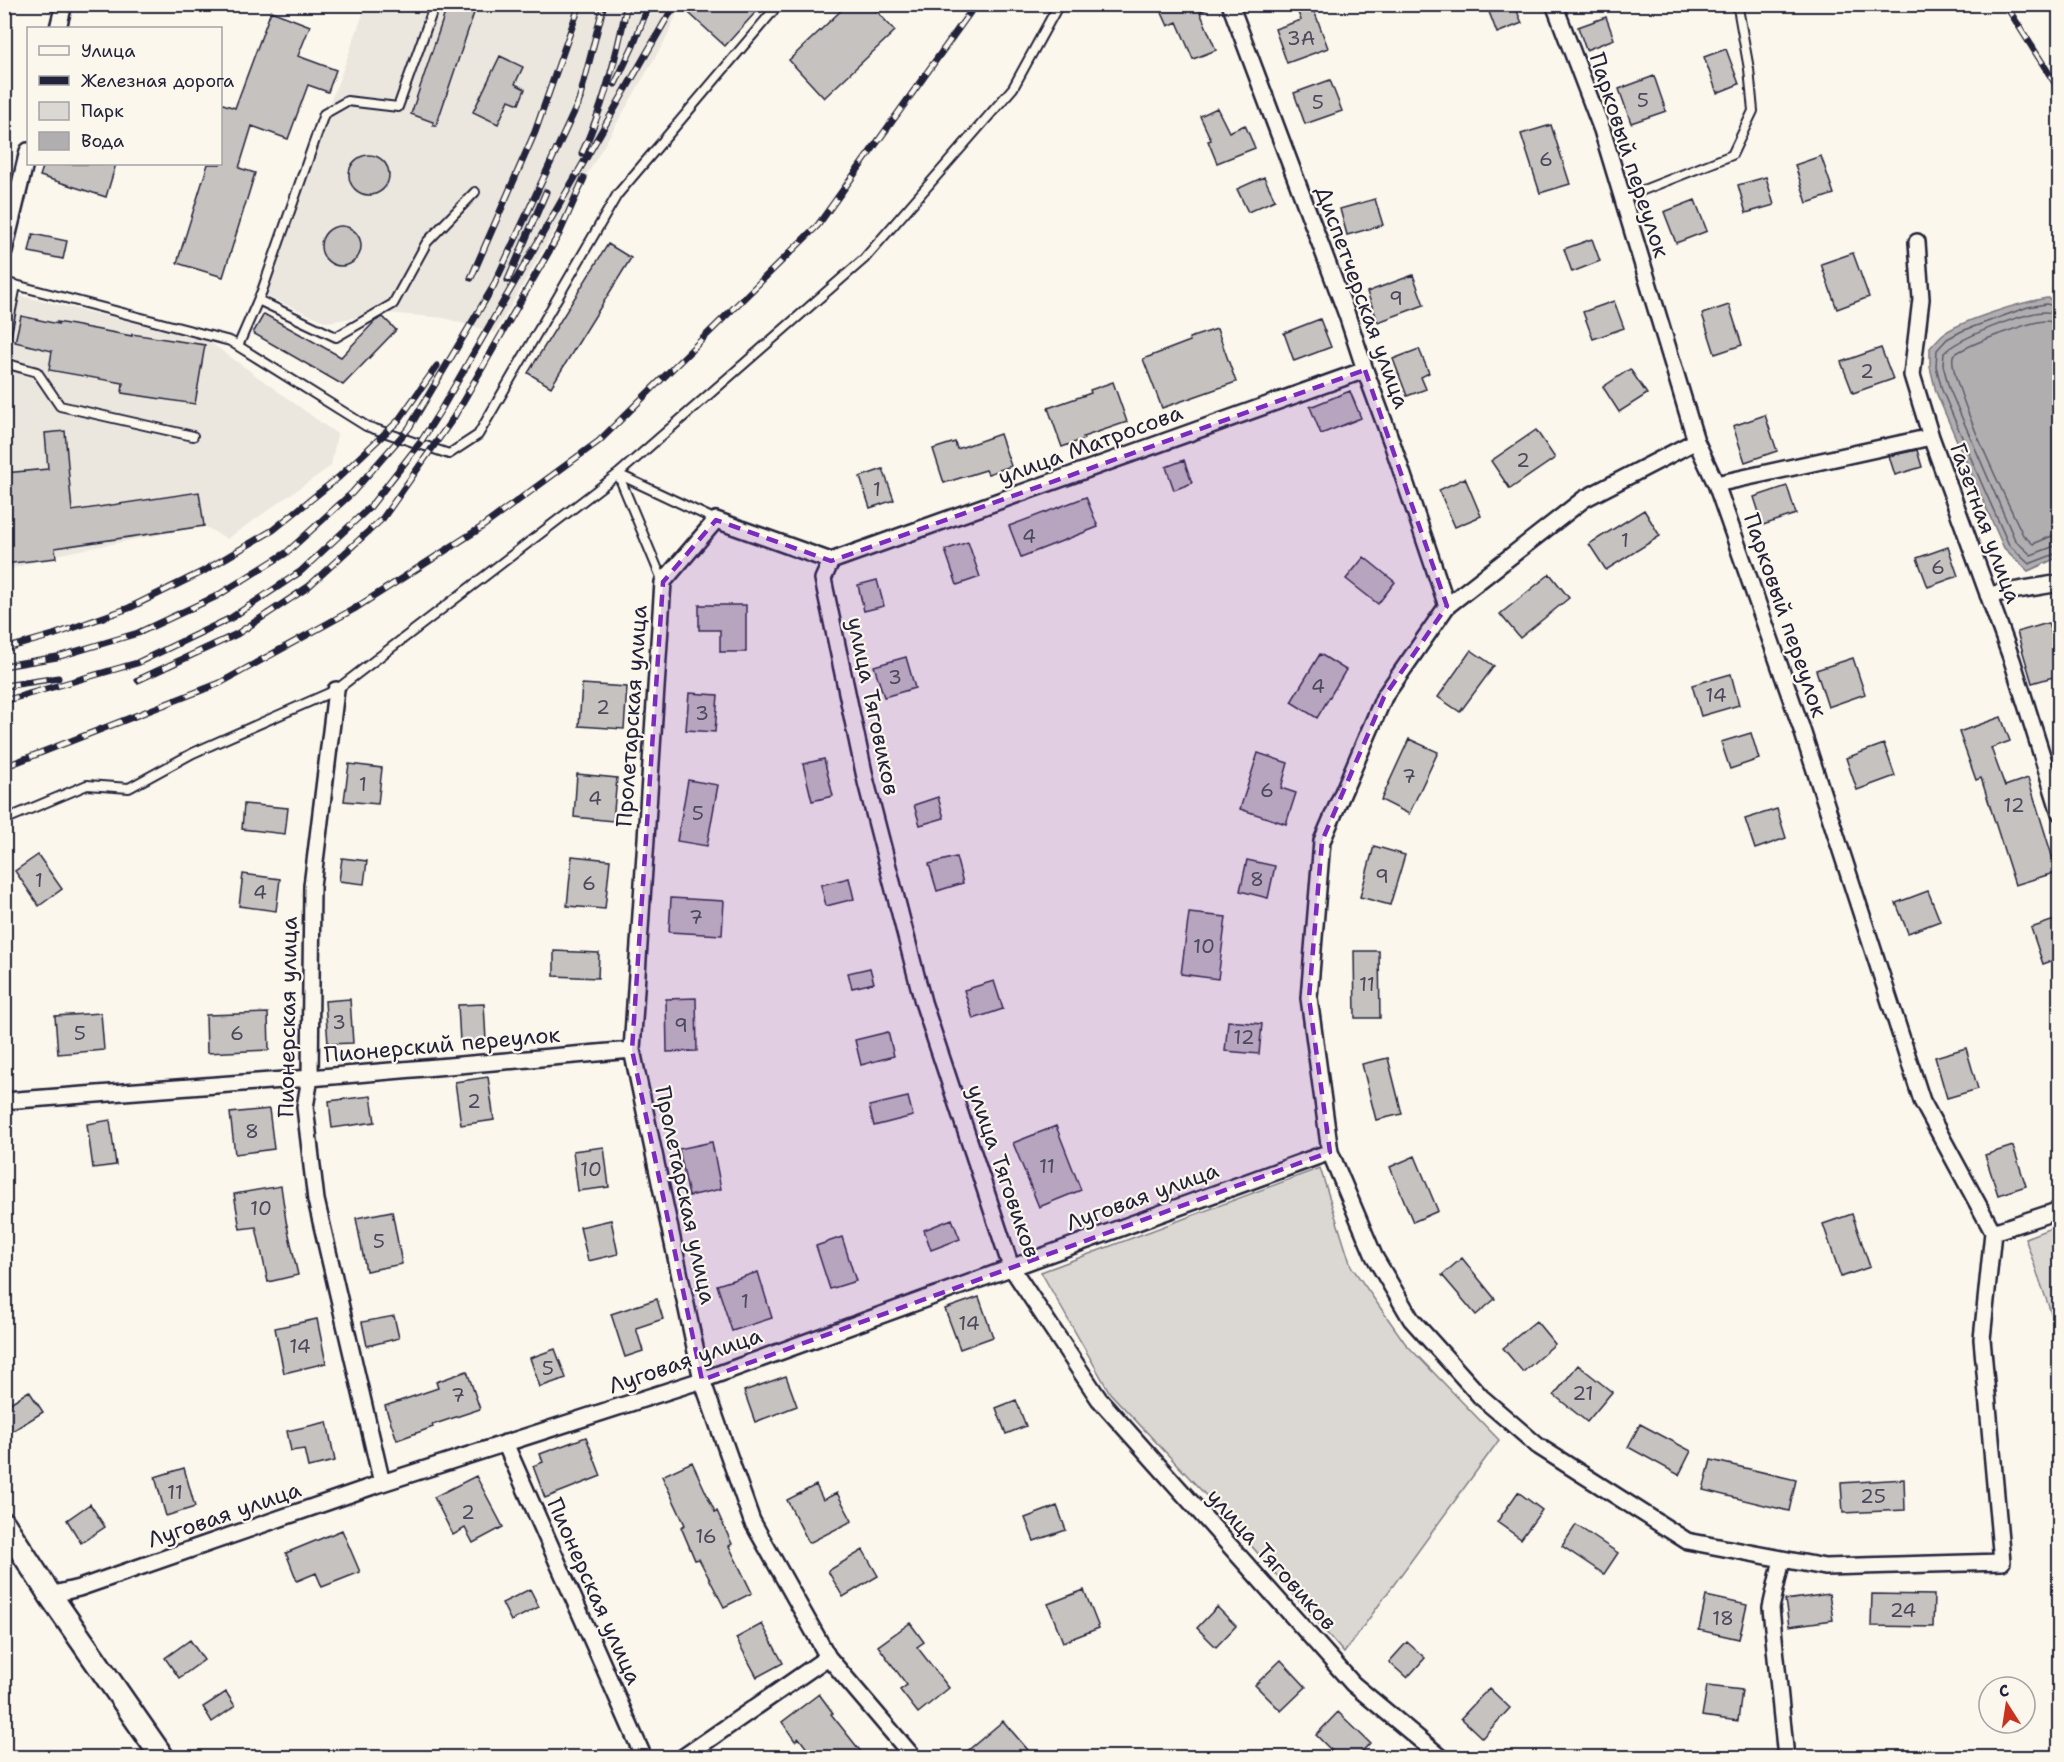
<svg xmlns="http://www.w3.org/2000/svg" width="2064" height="1762" viewBox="0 0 2064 1762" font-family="'Shantell Sans',sans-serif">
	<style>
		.built { fill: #ebe7df }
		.green { fill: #dbd8d3; stroke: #7e7d87; stroke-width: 1.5 }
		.water { fill: #b1aeb0; stroke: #787681; stroke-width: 1.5 }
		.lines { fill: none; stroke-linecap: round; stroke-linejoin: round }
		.shore { stroke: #5b5a6a; stroke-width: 1.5 }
		.building { fill: #c6c2c0; stroke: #22223b; stroke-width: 1.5 }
		.lane-casing { stroke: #22223b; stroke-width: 12 }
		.street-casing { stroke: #22223b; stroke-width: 20 }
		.secondary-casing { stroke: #22223b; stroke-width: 27 }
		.lane { stroke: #fbf7ec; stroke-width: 8 }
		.street { stroke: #fbf7ec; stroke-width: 15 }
		.secondary { stroke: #fbf7ec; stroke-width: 22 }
		.rail-casing { stroke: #22223b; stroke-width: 7 }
		.rail { stroke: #fbf7ec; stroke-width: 4.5; stroke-dasharray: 14; stroke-linecap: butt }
		.marked { fill: #7b2cbf; fill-opacity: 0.2; stroke: #7b2cbf; stroke-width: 4.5; stroke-dasharray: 12 8; stroke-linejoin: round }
		.labels { text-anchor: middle; stroke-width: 4.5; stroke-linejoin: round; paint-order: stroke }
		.number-label { font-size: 20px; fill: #4b4a5c }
		.street-label { font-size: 22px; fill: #22223b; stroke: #fbf7ec }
	</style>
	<rect width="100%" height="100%" fill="#fbf7ec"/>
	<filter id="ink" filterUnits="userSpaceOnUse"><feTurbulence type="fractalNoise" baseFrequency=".0167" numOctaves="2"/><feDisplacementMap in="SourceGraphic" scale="12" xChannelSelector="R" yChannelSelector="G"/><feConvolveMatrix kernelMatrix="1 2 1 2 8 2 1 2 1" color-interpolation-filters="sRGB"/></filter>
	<g filter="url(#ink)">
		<path class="built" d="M366,5H680L667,37L495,333L444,318L386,313L327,322L254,291L343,70Z
			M9,293L207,340L337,434L331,466L227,539L204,526L55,555L5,571L4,315Z"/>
		<path class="green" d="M1320,1168L1351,1266L1405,1343L1499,1440L1344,1653L1230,1521L1110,1393L1041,1272Z
			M2059,1225H2060L2059,1336L2025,1238Z"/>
		<path class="water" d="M2047,298L2060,301L2059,557L2028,571L2004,548L1976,485L1936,392L1930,367V348C1934,343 1939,338 1943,334C1963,320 2022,302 2047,298Z"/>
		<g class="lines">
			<path class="shore" d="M2060,307L2046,304L2028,307L1962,331L1947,339L1937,350L1936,366L1942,390L1981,482L2009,545L2029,564L2060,552
				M2060,314C2055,314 2050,312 2045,312C2025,312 1958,338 1944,353L1943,365L1949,388L2015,540L2031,555L2060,544
				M2060,323C2055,323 2050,321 2046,321C2031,321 1963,346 1953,356C1948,381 2009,505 2023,535L2033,544L2052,536L2060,535"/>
		</g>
		<path class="building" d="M448,4H477L436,126H433V122L411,114Z
			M679,4H763L725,46Z
			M848,4H870L895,31L824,98L789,60Z
			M1158,4H1217L1200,12L1216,50L1193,59L1177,22L1168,26Z
			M1486,4H1514L1522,23L1497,33Z
			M1312,5L1328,48L1287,63L1275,29L1301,20L1297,10Z
			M271,11L310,26L298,56L336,70L328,92L308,85L288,139L252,126L239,168L255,173L223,277L177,263L208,164H220V103L235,108Z
			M1606,17L1614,39L1586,50L1578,27Z
			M1726,49L1739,84L1717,93L1704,57Z
			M500,56L523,67L515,84L525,89L519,104L509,100L498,124L473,112Z
			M1654,76L1666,111L1631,123L1619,89Z
			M1330,80L1342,111L1305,124L1294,93Z
			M1217,108L1229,132L1245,125L1255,148L1217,163L1208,141L1211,140L1200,116Z
			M1551,125L1570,184L1540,193L1521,134Z
			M349 175a20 20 0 1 1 40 0a20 20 0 1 1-40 0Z
			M1821,156L1834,194L1807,203L1795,165Z
			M44,164H116L106,197L40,176Z
			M1264,177L1275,200L1248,212L1237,189Z
			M1766,177L1774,205L1746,213L1738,185Z
			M1375,199L1383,225L1347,235L1340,209Z
			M1695,200L1707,231L1676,243L1664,212Z
			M321 246a20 20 0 1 1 40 0a20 20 0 1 1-40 0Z
			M33,234L67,241L63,259L29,252Z
			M1592,239L1600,261L1572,272L1564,249Z
			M608,244L631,258L551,387L528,373Z
			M1853,253L1869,297L1837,309L1821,264Z
			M1413,275L1424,305L1378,322L1367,292Z
			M1614,301L1624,328L1593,339L1583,312Z
			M1729,305L1742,345L1715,354L1702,314Z
			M264,314L341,357L375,321L383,317L396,330L343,385L253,333Z
			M21,316L58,324L57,322L132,336V334L205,345L195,404L122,393L123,383L49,370L52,351L15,342Z
			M1320,319L1331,347L1294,361L1284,333Z
			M1217,329L1236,382L1162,408L1143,359L1190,341L1189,338Z
			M1881,348L1893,379L1853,393L1841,362Z
			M1419,349L1429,373L1421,377L1426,389L1407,396L1393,359Z
			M1630,369L1647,394L1619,412L1603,387Z
			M1113,382L1127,422L1083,437L1084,439L1062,447L1048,408L1091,393L1090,390Z
			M1350,391L1361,418L1321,434L1310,407Z
			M1765,415L1777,451L1745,462L1733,426Z
			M1536,430L1555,458L1510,489L1491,461Z
			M65,431L72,511L199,492L204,526L55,548L56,558L4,564V473L48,469L45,433Z
			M1000,434L1011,466L988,474L986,470L944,483L933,449L955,442L957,449Z
			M1917,450L1922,467L1895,475L1889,456Z
			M1184,460L1192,483L1174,490L1166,467Z
			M883,469L894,500L870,508L860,477Z
			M1465,478L1481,516L1455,527L1439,490Z
			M1787,486L1796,514L1763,525L1754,497Z
			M1086,497L1098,527L1021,557L1009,526Z
			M1644,510L1660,536L1606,570L1589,544Z
			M968,542L980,577L957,585L945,550Z
			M1948,547L1958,576L1928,587L1917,558Z
			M1364,557L1395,582L1378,604L1346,579Z
			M1550,574L1569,598L1520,638L1500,614Z
			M877,580L884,606L864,611L858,585Z
			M699,605H746V652H720V630H699Z
			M2048,623L2060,662V675L2032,683L2017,632Z
			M1471,650L1494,666L1460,712L1438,697Z
			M1320,654L1346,670L1317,718L1291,702Z
			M906,657L915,688L884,697L874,666Z
			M1853,658L1865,694L1828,707L1816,670Z
			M1731,674L1739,705L1701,716L1692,685Z
			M582,684L627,687L624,729L579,726Z
			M689,693L718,695L715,732L686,730Z
			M2001,717L2010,741L1991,748L2005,786L2028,778L2057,872L2015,885L1981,778L1976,780L1959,732Z
			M1751,733L1759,759L1730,769L1721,742Z
			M1409,739L1438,752L1409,814L1381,800Z
			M1884,744L1895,776L1857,790L1846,758Z
			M1258,753L1288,763L1281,788L1296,793L1286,824L1240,809Z
			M824,759L833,796L812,801L803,764Z
			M349,764L382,768L378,804L344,801Z
			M577,774L617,778L613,821L574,817Z
			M688,780L718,785L707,846L677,841Z
			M938,797L944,818L920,825L914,805Z
			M244,804L288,808L285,834L242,829Z
			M1777,809L1786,838L1755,849L1745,819Z
			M1374,846L1405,855L1390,905L1360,897Z
			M38,855L62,889L39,906L15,871Z
			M572,856L610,860L605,909L567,906Z
			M956,857L963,883L937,891L929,864Z
			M342,858L367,861L364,884L339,881Z
			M1247,860L1275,866L1268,898L1240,891Z
			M243,874L280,879L276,911L239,906Z
			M849,878L854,899L826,906L821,885Z
			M1928,891L1940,921L1908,933L1896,903Z
			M671,898L724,901L722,935L669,932Z
			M1189,913L1226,917L1218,979L1181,974Z
			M2060,918V958L2043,964L2031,928Z
			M554,951L599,953L598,978L554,976Z
			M1354,951H1379L1380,1018H1355Z
			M870,968L874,983L852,988L848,973Z
			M994,981L1003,1009L973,1019L964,990Z
			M696,998L697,1051L667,1052L666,999Z
			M350,999L353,1043L328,1044L325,1001Z
			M484,1004L486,1041L460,1042L458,1005Z
			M101,1013L104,1050L58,1054L55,1016Z
			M268,1013L269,1050L207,1053L206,1015Z
			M1228,1021L1262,1024L1259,1054L1225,1051Z
			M888,1032L894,1056L861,1065L855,1040Z
			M1966,1048L1978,1089L1947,1098L1935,1057Z
			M1388,1058L1402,1114L1376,1120L1362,1064Z
			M488,1077L494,1120L461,1125L455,1082Z
			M371,1096L375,1122L332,1128L329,1101Z
			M908,1097L913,1116L874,1126L869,1106Z
			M269,1109L274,1149L235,1154L230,1113Z
			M110,1120L116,1165L93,1168L87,1124Z
			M1056,1126L1081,1190L1039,1207L1013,1143Z
			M712,1142L721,1189L689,1196L679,1149Z
			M2013,1146L2026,1186L1998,1195L1985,1155Z
			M604,1147L609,1187L578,1191L573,1151Z
			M1415,1156L1438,1211L1413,1222L1390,1167Z
			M281,1186L286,1221L298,1275L268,1282L256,1227L240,1229L234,1194Z
			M392,1211L402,1264L366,1271L356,1218Z
			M1852,1214L1870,1267L1841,1277L1823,1224Z
			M952,1219L960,1239L931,1250L924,1230Z
			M611,1220L618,1254L588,1261L580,1227Z
			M842,1237L856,1281L830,1289L816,1246Z
			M1462,1258L1495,1299L1476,1315L1442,1275Z
			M758,1272L772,1318L732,1331L717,1285Z
			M979,1297L993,1337L960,1349L945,1309Z
			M657,1299L663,1319L636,1328L643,1351L625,1357L611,1314Z
			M394,1316L399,1338L367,1346L362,1322Z
			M317,1319L326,1363L284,1373L275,1328Z
			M1536,1321L1555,1344L1523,1372L1503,1348Z
			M555,1349L566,1378L540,1387L530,1358Z
			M1578,1365L1612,1392L1587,1422L1554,1395Z
			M467,1371L480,1409L432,1425L433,1427L397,1440L385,1406L438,1388L436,1382Z
			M786,1376L797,1406L755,1422L744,1391Z
			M29,1391L43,1412L11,1432L4,1421V1407Z
			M1016,1400L1026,1426L1006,1434L996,1408Z
			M327,1422L335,1461L308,1467L304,1449L291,1451L287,1431Z
			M1640,1424L1691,1451L1679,1475L1628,1447Z
			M586,1437L601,1476L545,1498L533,1466L543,1462L540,1454Z
			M1711,1460L1796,1480L1789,1511L1703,1490Z
			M692,1462L715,1512L717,1511L732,1544L729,1546L752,1593L724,1607L699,1559L695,1560L681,1527L685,1525L662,1476Z
			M184,1468L195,1507L166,1516L155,1477Z
			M476,1476L503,1527L473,1543L465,1528L453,1535L434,1497Z
			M1904,1479L1905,1510L1843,1513L1841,1483Z
			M816,1485L823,1500L837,1493L852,1521L809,1543L787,1500Z
			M1518,1492L1542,1510L1521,1539L1497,1522Z
			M90,1504L105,1527L81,1543L67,1520Z
			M1057,1506L1066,1530L1034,1541L1025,1518Z
			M1576,1525L1618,1553L1604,1574L1562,1546Z
			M342,1530L360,1572L322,1587L316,1573L297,1581L286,1553Z
			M863,1550L878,1576L843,1597L828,1571Z
			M530,1589L539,1607L511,1621L502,1603Z
			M1084,1590L1099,1628L1063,1642L1048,1604Z
			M1829,1594L1833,1620L1789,1626L1785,1600Z
			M1872,1594L1934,1595L1933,1627L1871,1626Z
			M1706,1596L1747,1605L1739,1639L1699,1630Z
			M1217,1607L1236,1626L1216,1647L1197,1628Z
			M910,1623L924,1642L917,1647L949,1688L918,1713L900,1690L907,1685L878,1646Z
			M762,1624L783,1663L757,1677L736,1638Z
			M190,1640L204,1660L179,1678L165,1658Z
			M1407,1642L1425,1658L1407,1678L1389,1662Z
			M1281,1660L1306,1687L1281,1711L1255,1685Z
			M1707,1686L1742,1690L1738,1721L1702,1716Z
			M1489,1688L1510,1708L1482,1738L1461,1718Z
			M226,1692L235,1706L212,1722L203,1707Z
			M819,1694L833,1713L831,1714L866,1758H814L799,1738L795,1741L782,1722Z
			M1338,1712L1370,1743L1356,1758H1339L1316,1735Z
			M1003,1721L1028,1750L1018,1758H959Z"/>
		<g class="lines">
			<g class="lane-casing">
				<path id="lane" d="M1623,198L1732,155L1753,111L1749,69L1738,8
					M4,282L230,341L366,426L449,454L478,435L617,195L779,4
					M258,300L336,337L393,304L427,242L475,192
					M4,345L16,285
					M238,346L262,291L324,114L347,101L398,107L435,4
					M4,363L37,372L60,406L193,436
					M618,474L663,582
					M618,474L716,520
					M4,820L87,785L129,788L193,753L336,690L618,474L864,259L1013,88L1059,4"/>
			</g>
			<g class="street-casing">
				<path id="street" d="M1230,4L1347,315L1365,370L1393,446L1447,606
					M1554,4L1602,130L1696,441L1716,484L1801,727L1922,1101L1993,1232
					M58,28L64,4
					M1917,242L1921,299L1912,375L1931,437L2012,660L2060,813
					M4,251L28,151
					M1696,441L1584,499L1447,606L1384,697L1322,841L1309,998L1330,1152L1374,1256L1411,1319L1481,1397L1538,1446L1687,1541L1825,1567L2002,1562L1982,1339L1993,1232
					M1716,484L1931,437
					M831,561L716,520L663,582L632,1050L702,1380L752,1521L828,1657L914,1758
					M831,561L823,579L866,782L923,1002L1011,1267L1099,1399L1353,1684L1442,1758
					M831,561L1365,370
					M1988,595L2060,583
					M336,690L312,886L310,1078L305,1107L316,1200L382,1483
					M4,1101L310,1078L632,1050
					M1993,1232L2060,1210
					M505,1443L644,1758
					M1782,1559L1771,1608L1786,1758
					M50,1595L79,1588L382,1483L702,1380L1330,1152
					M682,1758L828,1657"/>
			</g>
			<g class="secondary-casing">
				<path id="secondary" d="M4,1524L50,1595L163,1758"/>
			</g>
			<use href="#lane" class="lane"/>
			<use href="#street" class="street"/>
			<use href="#secondary" class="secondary"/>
			<g class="rail-casing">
				<path id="rail" d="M2005,4L2060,91
					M615,84L633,46L649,4
					M578,105L604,4
					M582,153C604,106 617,55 627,4
					M471,278L535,132L580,4
					M508,280L546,192
					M4,649L53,635L129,608L202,572L273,530L339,477L398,421L437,366
					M4,666L57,657L138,633L217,596L286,553L352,493L409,428L493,287L580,99
					M138,680L237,634L308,587L383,518L454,417L559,234L584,178
					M4,686L58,678
					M4,701L137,663L231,618L300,572L370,507L420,443L442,408L675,4
					M4,767L220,683L354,609L479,529L599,441L818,225L976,4"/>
			</g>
			<use href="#rail" class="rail"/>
		</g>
	</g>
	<path class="marked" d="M1365,370L1447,606L1384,697L1322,841L1309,998L1330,1152L702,1380L632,1050L663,582L716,520L831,561Z"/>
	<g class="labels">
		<g class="number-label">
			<text x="1301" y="45">3А</text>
			<text x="1643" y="107">5</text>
			<text x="1318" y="109">5</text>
			<text x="1546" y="166">6</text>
			<text x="1396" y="305">9</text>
			<text x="1867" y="378">2</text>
			<text x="1523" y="467">2</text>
			<text x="877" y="496">1</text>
			<text x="1029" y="543">4</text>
			<text x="1625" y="547">1</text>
			<text x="1938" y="574">6</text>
			<text x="895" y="684">3</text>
			<text x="1318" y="693">4</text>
			<text x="1716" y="702">14</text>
			<text x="603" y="714">2</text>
			<text x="702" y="720">3</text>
			<text x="1409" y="783">7</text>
			<text x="363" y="791">1</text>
			<text x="1267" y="797">6</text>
			<text x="595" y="805">4</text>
			<text x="2014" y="812">12</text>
			<text x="698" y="820">5</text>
			<text x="1382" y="883">9</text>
			<text x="1257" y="886">8</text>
			<text x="39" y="887">1</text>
			<text x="589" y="890">6</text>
			<text x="260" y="899">4</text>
			<text x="696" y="924">7</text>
			<text x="1204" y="953">10</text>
			<text x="1367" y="991">11</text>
			<text x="339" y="1029">3</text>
			<text x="681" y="1032">9</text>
			<text x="80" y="1040">5</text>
			<text x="237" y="1040">6</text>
			<text x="1244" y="1044">12</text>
			<text x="474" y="1108">2</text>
			<text x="252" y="1138">8</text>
			<text x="1047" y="1173">11</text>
			<text x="591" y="1176">10</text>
			<text x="261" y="1215">10</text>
			<text x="379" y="1248">5</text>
			<text x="745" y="1308">1</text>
			<text x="969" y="1330">14</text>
			<text x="300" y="1353">14</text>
			<text x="548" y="1375">5</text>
			<text x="1583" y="1400">21</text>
			<text x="458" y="1402">7</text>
			<text x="175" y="1499">11</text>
			<text x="1873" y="1503">25</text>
			<text x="468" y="1519">2</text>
			<text x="706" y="1543">16</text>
			<text x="1903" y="1617">24</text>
			<text x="1723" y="1625">18</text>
		</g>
		<g class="street-label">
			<text transform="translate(1630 155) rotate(72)" y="8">Парковый переулок</text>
			<text transform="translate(1363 297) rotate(70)" y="8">Диспетчерская улица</text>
			<text transform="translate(1090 444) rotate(-20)" y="8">улица Матросова</text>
			<text transform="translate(1986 523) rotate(70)" y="8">Газетная улица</text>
			<text transform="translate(1786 615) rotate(71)" y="8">Парковый переулок</text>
			<text transform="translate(874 706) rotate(78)" y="8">улица Тяговиков</text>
			<text transform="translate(631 716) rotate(-86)" y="8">Пролетарская улица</text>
			<text transform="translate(287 1017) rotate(-89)" y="8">Пионерская улица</text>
			<text transform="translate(442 1044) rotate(-5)" y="8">Пионерский переулок</text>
			<text transform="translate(1004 1171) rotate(71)" y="8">улица Тяговиков</text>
			<text transform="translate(686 1195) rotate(78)" y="8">Пролетарская улица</text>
			<text transform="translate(1142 1196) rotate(-20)" y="8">Луговая улица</text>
			<text transform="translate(685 1360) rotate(-19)" y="8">Луговая улица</text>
			<text transform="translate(224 1514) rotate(-19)" y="8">Луговая улица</text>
			<text transform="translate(1272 1559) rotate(48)" y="8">улица Тяговиков</text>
			<text transform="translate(595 1591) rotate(66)" y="8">Пионерская улица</text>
		</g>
	</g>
	<rect width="2064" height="1762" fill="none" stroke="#fbf7ec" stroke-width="24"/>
	<rect x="12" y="12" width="2040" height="1738" fill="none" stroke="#22223b" stroke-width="2" filter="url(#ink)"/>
	<rect x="27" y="27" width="195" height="138" fill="#fbf7ec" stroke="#a4a2a5" stroke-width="1.5"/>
	<rect x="39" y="46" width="30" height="9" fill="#fbf7ec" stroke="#a4a2a5" stroke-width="1.5"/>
	<text x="81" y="57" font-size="18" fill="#22223b">Улица</text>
	<rect x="39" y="76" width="30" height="9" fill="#22223b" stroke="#a4a2a5" stroke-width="1.5"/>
	<text x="81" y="87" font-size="18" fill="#22223b">Железная дорога</text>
	<rect x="39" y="102" width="30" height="18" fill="#dbd8d3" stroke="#a4a2a5" stroke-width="1.5"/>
	<text x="81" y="117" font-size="18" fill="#22223b">Парк</text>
	<rect x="39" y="132" width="30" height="18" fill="#b1aeb0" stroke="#a4a2a5" stroke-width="1.5"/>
	<text x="81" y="147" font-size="18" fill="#22223b">Вода</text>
	<g transform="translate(2007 1705) rotate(348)"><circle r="28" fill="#fbf7ec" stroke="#a4a2a5" stroke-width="1.5"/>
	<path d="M0-4.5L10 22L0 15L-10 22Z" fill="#c8321e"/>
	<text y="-9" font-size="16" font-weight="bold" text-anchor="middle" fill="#22223b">С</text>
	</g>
</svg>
